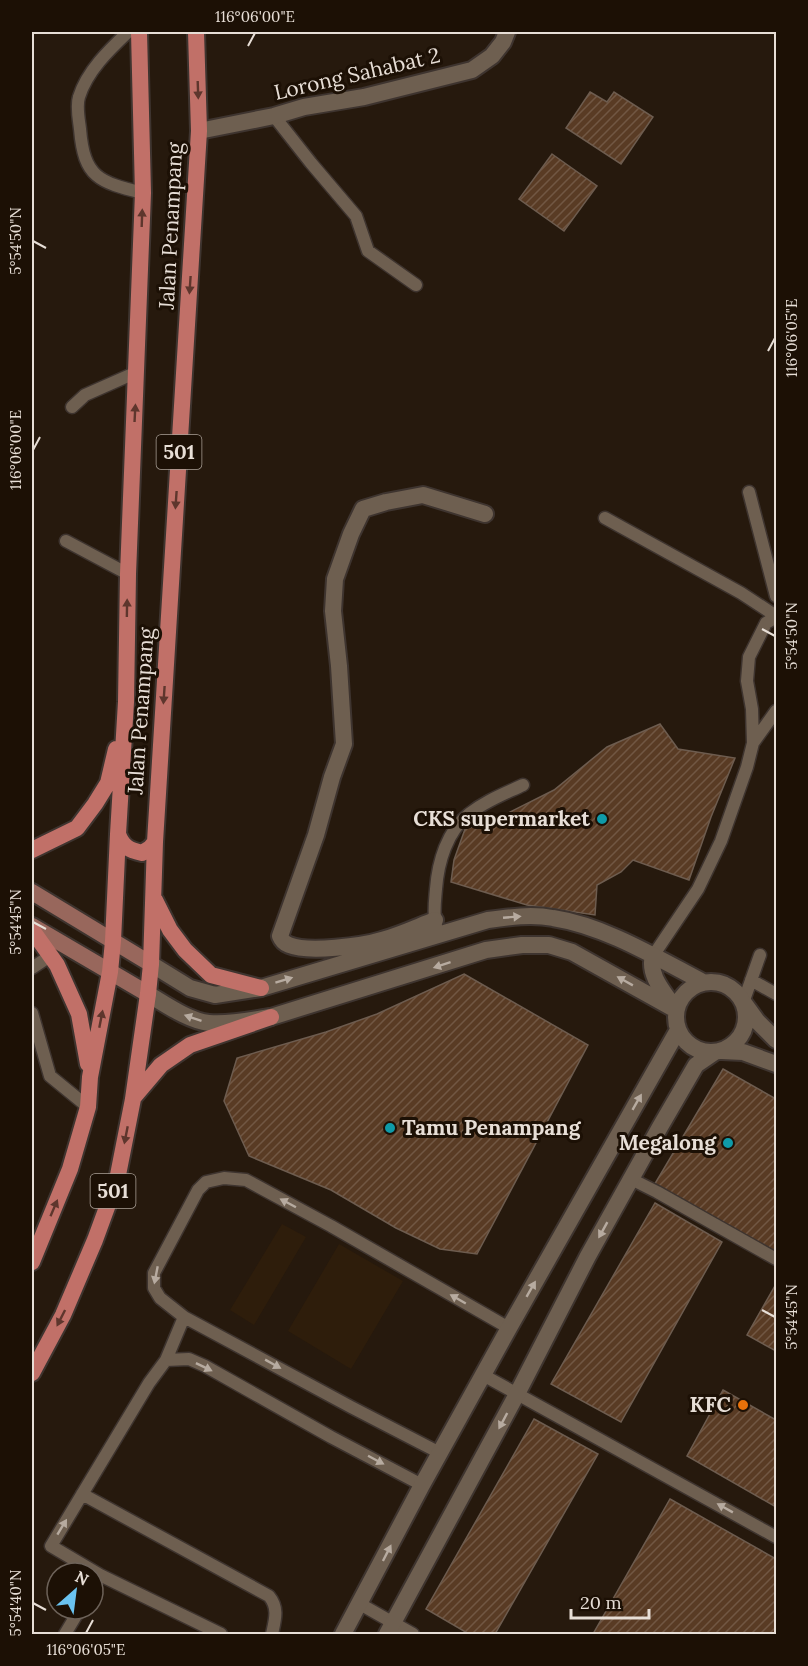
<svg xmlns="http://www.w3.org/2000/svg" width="808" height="1666" viewBox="0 0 808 1666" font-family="Lora,serif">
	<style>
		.built { fill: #2e1d0b }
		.building { fill: url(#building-hatch); stroke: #6d5c4f; stroke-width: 1.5 }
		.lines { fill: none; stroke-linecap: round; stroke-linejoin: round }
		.service-casing { stroke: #3e342f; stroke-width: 15 }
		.minor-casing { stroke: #3e342f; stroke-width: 20 }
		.secondary-casing { stroke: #3e342f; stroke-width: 20 }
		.primary-casing { stroke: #3e342f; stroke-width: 20 }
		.service { stroke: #6e5f50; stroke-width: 12 }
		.minor { stroke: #6e5f50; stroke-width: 16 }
		.secondary { stroke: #98675c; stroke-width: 16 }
		.primary { stroke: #c17068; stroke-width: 16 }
		.oneway { fill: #5e362d }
		.oneway2 { fill: #b7aba0 }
		.ticks { fill: none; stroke: #e7ded6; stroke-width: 2 }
		.culture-dot { fill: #0f9aa8; stroke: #1c1005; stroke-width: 2 }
		.food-dot { fill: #e8710a; stroke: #1c1005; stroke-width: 2 }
		.labels { text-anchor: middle; stroke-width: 6; stroke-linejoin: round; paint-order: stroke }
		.shield { fill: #1c1005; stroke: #aaa097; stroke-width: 1.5 }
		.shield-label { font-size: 20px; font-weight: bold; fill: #e7ded6 }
		.street-label { font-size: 21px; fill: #e7ded6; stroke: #1c1005 }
		.poi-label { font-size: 21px; font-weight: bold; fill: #e7ded6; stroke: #1c1005; text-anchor: end }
		.neatline { fill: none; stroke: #e7ded6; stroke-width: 2 }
		.ticks-label { font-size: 15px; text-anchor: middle; fill: #e7ded6 }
	</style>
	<defs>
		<pattern id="building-hatch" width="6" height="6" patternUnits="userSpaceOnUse" patternTransform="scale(1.5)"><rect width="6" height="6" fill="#593b24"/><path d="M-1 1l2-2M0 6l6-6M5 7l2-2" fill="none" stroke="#715743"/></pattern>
	</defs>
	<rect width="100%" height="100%" fill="#26190d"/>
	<path class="built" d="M282,1224L306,1237L254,1325L230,1310Z
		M339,1244L403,1281L351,1369L288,1331Z"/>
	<path class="building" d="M590,92L607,102L614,92L653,117L621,164L566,128Z
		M552,154L597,186L564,231L519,199Z
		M660,724L678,749L735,758L711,817L689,880L633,860L621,872L597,885L595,915L527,905L451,882L454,860L465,829L490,822L554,790L607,747Z
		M464,974L588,1045L477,1254L440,1249L396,1228L331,1190L249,1156L224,1101L237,1058L326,1032L377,1014Z
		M723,1069L776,1099V1254L653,1187Z
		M655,1203L722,1242L621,1422L551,1384Z
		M776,1284V1351L747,1335Z
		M723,1390L776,1420V1507L687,1456Z
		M534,1419L598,1454L495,1634H469L426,1609Z
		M670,1499L776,1559V1634H593Z"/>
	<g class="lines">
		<g class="service-casing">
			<path id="service" d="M128,32C109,50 87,71 79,97C76,106 79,120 80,129C84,178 99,182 143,193
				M274,116L311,163L356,216L368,251L416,285
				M72,407L85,395L137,372
				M749,492L776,596
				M605,518L741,593L776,616
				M66,541L128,574
				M753,743L776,711
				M436,926C433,914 435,901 436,889C438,862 447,831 469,814C485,801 504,794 523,785
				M653,956L698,889L721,841L747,767L753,743L752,709L747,681L749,657L766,623L776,617
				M32,968L50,956
				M751,980L776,994
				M743,1003L760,955
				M32,1013L50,1076L88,1107
				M631,1179L657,1192L776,1259
				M166,1360L184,1317
				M483,1375L776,1537
				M440,1453L351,1407L184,1317L160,1298L154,1288V1273L198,1190L206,1182L224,1178L246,1180L331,1226L509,1328
				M82,1494L269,1596C279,1608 275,1620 272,1634
				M93,1587L100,1575
				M360,1604L413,1634
				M65,1634L80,1609
				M221,1634L100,1575L51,1546L149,1383L166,1360L189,1359L205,1366L331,1437L422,1485"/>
		</g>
		<g class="minor-casing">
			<path id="minor" d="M199,131L274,116L304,107L364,97L472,70L492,56L503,42L507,32
				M435,920C417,927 400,935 382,940C363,946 308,953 289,945C284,943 282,941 280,936L316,835L332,777L344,744L339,666L333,611L335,579L351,534L363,509L386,502L423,495L485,514
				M653,956C648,974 662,990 672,1004
				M151,964L190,988L215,995L261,988L488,920C509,917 532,914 553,918C605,926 657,958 703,982
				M676 1017a35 35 0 1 1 70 0a35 35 0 1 1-70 0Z
				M148,994C165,1004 189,1021 209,1023C229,1025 251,1020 271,1017L486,950L522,945H549L572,952L676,1010
				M744,1003L757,1021L776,1040
				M722,1051L743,1052L776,1064
				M343,1634L422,1485L509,1328L678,1030
				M387,1634L517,1394L588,1256L660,1127L696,1065L715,1052"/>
		</g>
		<g class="secondary-casing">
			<path id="secondary" d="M32,892L151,964
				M32,926L148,994"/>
		</g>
		<g class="primary-casing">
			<path id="primary" d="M118,834C123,847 129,850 142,853L150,848L155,842
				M32,850L77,828L95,804L108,783L116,749
				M155,900L170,930L185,950L211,975L261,988
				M32,930L57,965L79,1014L88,1064
				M133,1098L161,1065L190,1045L271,1017
				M32,1262L70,1169L88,1107L90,1077L110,972L113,941L118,834L126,702L128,574L143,193L139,32
				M32,1373L63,1315L95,1240L117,1180L133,1099L148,994L151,964L155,842L199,131L196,32"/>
		</g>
		<use href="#service" class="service"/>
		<use href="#minor" class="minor"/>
		<use href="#secondary" class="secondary"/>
		<use href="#primary" class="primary"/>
	</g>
	<defs><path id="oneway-solid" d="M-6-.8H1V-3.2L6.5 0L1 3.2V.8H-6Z" transform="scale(1.5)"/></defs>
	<g class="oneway">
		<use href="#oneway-solid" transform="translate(198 90) rotate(88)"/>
		<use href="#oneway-solid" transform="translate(142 218) rotate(-88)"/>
		<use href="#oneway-solid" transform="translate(190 285) rotate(94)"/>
		<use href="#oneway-solid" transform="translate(135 413) rotate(-87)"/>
		<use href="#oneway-solid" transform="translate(176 500) rotate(94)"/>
		<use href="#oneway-solid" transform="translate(127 608) rotate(-89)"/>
		<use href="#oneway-solid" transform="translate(164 695) rotate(94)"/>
		<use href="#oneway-solid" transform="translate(101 1019) rotate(-79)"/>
		<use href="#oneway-solid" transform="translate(126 1135) rotate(101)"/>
		<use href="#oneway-solid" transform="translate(54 1208) rotate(-67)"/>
		<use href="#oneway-solid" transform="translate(61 1318) rotate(117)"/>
	</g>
	<g class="oneway2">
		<use href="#oneway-solid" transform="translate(512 917) rotate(-5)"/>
		<use href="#oneway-solid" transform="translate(442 965) rotate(162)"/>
		<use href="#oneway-solid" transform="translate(284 980) rotate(-17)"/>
		<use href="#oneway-solid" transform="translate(625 981) rotate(-151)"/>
		<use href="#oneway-solid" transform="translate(193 1018) rotate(-161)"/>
		<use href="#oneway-solid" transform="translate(637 1102) rotate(-60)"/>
		<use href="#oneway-solid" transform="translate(288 1203) rotate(-152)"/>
		<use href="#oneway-solid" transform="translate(603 1230) rotate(119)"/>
		<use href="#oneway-solid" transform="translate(156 1275) rotate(101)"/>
		<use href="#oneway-solid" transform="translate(531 1289) rotate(-60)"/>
		<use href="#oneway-solid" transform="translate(458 1299) rotate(-150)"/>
		<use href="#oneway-solid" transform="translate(273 1364) rotate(29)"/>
		<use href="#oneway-solid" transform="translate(204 1367) rotate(26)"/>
		<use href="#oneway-solid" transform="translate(503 1421) rotate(118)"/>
		<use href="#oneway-solid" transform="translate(376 1460) rotate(28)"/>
		<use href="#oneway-solid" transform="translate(725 1508) rotate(-151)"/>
		<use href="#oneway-solid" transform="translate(62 1527) rotate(-59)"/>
		<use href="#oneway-solid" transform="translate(387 1553) rotate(-63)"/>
	</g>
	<path class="ticks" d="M248,46L255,33M33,241L46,248M768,351L775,338M33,450L40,437M762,629L775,636M33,922L46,929M762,1310L775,1317M33,1603L46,1610M86,1633L93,1620"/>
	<g class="culture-dot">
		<circle cx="602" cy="819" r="6"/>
		<circle cx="390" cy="1128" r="6"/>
		<circle cx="728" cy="1143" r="6"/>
	</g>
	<circle class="food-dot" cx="743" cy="1405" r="6"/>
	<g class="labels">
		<g class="shield">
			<rect x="156.5" y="435" width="45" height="34" rx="4.5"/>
			<rect x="90.5" y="1174" width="45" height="34" rx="4.5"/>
		</g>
		<g class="shield-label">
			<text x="179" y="459">501</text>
			<text x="113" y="1198">501</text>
		</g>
		<g class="street-label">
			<text transform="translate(357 74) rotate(-13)" y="7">Lorong Sahabat 2</text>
			<text transform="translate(171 226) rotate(-87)" y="7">Jalan Penampang</text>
			<text transform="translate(141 711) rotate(-86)" y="7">Jalan Penampang</text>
		</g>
		<g class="poi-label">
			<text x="590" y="826">CKS supermarket</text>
			<text x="402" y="1135" text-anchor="start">Tamu Penampang</text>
			<text x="716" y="1150">Megalong</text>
			<text x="731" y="1412">KFC</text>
		</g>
	</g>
	<rect width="808" height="1666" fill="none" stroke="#1c1005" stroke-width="66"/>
	<g transform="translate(75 1591) rotate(28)"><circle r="28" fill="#1c1005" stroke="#6d6259" stroke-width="1.5"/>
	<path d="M0-4.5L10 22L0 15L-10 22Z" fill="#6ac3f1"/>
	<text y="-9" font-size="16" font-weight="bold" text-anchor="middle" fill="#e7ded6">N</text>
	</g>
	<path d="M571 1609v9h78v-9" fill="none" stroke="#e7ded6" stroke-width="3"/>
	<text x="580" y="1609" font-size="18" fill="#e7ded6" stroke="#1c1005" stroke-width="4.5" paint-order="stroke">20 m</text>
	<rect x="33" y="33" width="742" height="1600" class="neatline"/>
	<g class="ticks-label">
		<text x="255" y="22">116°06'00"E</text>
		<text transform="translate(16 241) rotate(-90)" y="5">5°54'50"N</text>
		<text transform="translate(792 338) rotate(-90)" y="5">116°06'05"E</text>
		<text transform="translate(16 450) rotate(-90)" y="5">116°06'00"E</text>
		<text transform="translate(792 636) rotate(-90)" y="5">5°54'50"N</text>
		<text transform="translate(16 922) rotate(-90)" y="5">5°54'45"N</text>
		<text transform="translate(792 1317) rotate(-90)" y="5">5°54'45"N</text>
		<text transform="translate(16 1603) rotate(-90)" y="5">5°54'40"N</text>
		<text x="86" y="1655">116°06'05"E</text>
	</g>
</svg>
